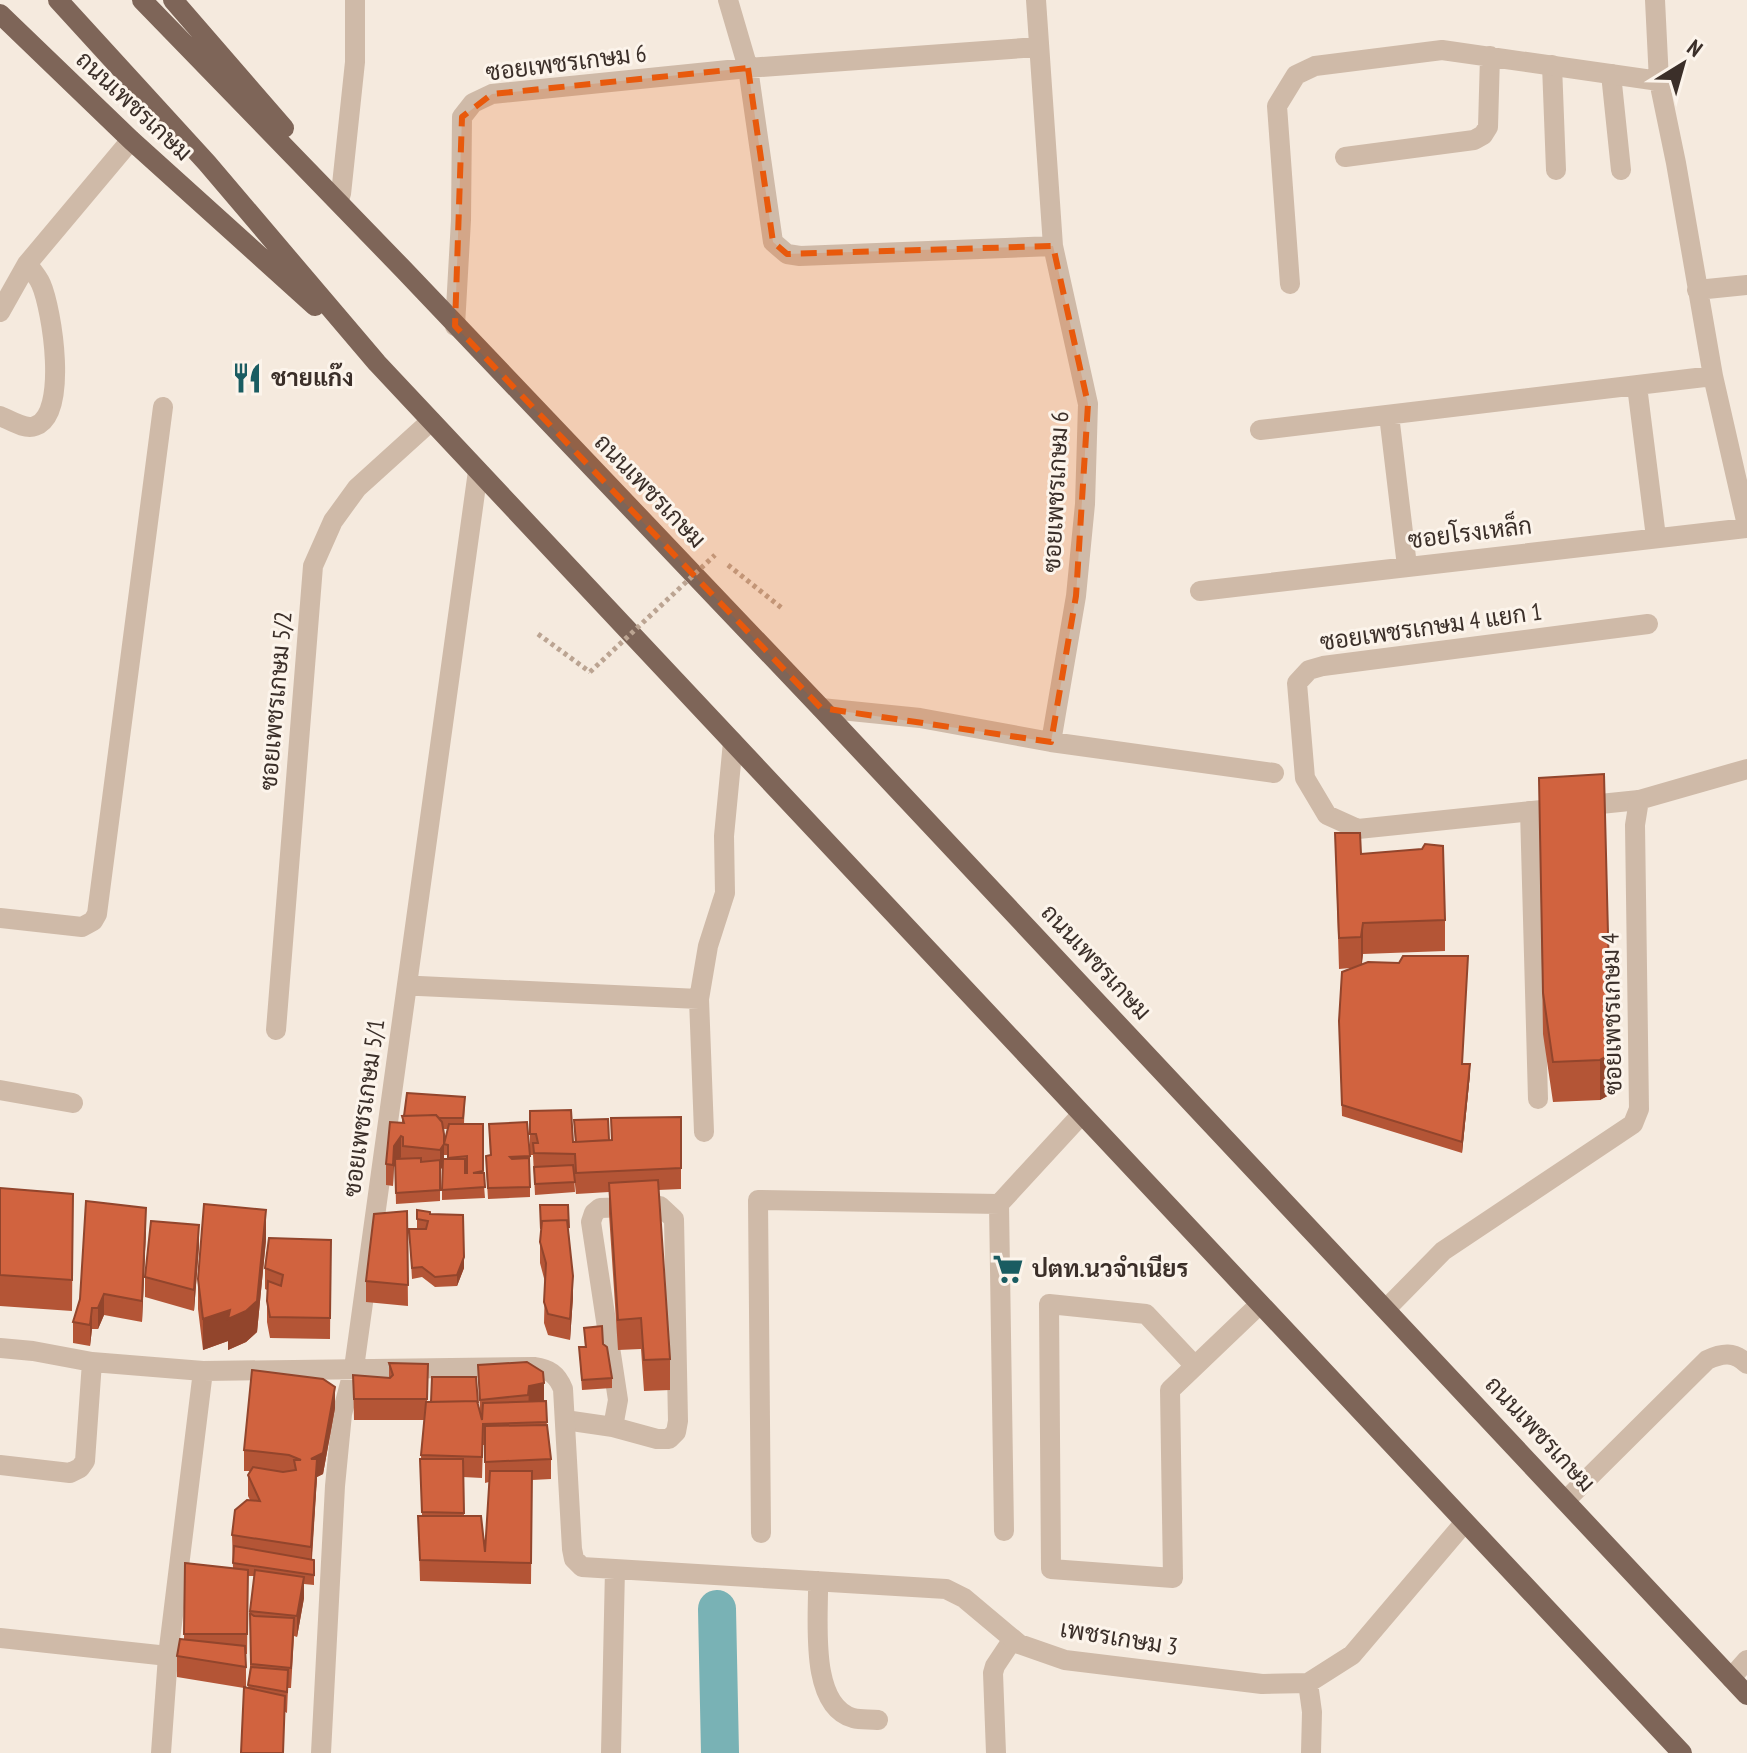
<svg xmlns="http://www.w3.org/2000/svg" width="1747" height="1753" viewBox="0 0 1747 1753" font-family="'PT Sans Narrow',Sarabun,sans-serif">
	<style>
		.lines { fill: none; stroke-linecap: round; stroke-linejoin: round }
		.canal { stroke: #79b2b5; stroke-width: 38 }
		.path { stroke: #bba492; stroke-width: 5; stroke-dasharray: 4 4; stroke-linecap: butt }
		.service { stroke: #cfbaa8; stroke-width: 20 }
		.minor { stroke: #cfbaa8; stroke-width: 20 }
		.tertiary { stroke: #cfbaa8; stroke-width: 20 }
		.primary { stroke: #7e6558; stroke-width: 20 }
		.path-bridge { stroke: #bba492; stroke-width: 5; stroke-dasharray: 4 4; stroke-linecap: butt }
		.wall { fill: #b45536; fill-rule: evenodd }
		.shaded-wall { fill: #92452c }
		.building { fill: #d1633f; stroke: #92452c; stroke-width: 2 }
		.marked { fill: #e8590c; fill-opacity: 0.2; stroke: #e8590c; stroke-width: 6; stroke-dasharray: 16 10; stroke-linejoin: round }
		.labels { text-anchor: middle; stroke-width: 6; stroke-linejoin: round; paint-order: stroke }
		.street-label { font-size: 24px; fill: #3b2f29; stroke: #fcf4eb }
		.poi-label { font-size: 24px; font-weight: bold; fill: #3b2f29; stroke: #fcf4eb; text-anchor: start }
	</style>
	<rect width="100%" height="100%" fill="#f5eade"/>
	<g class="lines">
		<path class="canal" d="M717,1609L720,1753"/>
		<path class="path" d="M728,565L783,609
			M538,634L590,672"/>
		<path class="service" d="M1552,65L1556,170
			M1611,74L1621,170
			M0,312L27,264L131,140
			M0,416C10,420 25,430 35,426C69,415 52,309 41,284C38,277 32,270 27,264
			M1530,811L1538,1099
			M0,918L82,927L93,921L97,914L163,407
			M1195,1366L1146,1314L1049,1304L1051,1569L1173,1578L1170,1390C1200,1361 1230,1333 1260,1304
			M565,1420L613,1427L657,1439H669L676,1432L678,1421L674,1219L660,1206L600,1208L594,1213L591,1222L618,1400L613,1427
			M1566,1500L1707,1360C1722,1353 1734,1351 1747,1364
			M1731,1678L1747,1660
			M996,1753L993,1673L995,1666L1013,1639"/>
		<path class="minor" d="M728,0L748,68L773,242L787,254L800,256L1053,246
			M1036,0L1053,246L1088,404L1085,504L1076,596L1051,742
			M1655,0L1659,81L1676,163L1713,376L1747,525
			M1345,157L1474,140L1483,135L1488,127L1490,56
			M341,194L355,62V0
			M1290,284L1277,106L1296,75L1315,66L1442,50L1659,81
			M1697,290L1747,285
			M455,326L461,220L462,117L473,103L492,94L748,68L1038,47
			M1637,386L1656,537
			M1389,415L1407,566
			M1260,430L1713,376
			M1200,591L1747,528
			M821,708L920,718L1051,742L1274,773
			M1639,800L1358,829L1327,815L1305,778L1297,683L1309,670L1323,666L1648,624
			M419,986L699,999
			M276,1030L313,566L333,521L357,488L431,421
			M0,1090L73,1103
			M704,1132L699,999L708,946L725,893L724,836L733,742
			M0,1348L33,1351L92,1362
			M0,1465L70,1473L80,1468L85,1461L92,1362L203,1371L534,1367C549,1369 557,1374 563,1389L572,1549L574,1559L582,1567L946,1589L964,1598L1019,1644L1065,1660L1262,1684L1308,1683L1352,1655L1465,1522
			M1004,1531L999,1204L1081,1115
			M761,1533L758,1200L999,1204
			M818,1581C819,1617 808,1705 853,1718C861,1720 870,1719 878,1720
			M0,1638L168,1656
			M1308,1683L1312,1712L1311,1753
			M161,1753L168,1656L203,1371
			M321,1753L335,1486L342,1414L354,1368L478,471
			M611,1753L615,1569"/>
		<path class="tertiary" d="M1386,1309L1443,1251L1633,1124L1639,1109L1635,825L1639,800L1747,769"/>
		<path class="primary" d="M58,0L207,163L377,363L1682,1753
			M142,0L403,269L821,708L1747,1695
			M173,0L284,128
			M0,14L131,140L315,306"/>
		<path class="path-bridge" d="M590,672L715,555"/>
	</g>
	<path class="wall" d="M1539,778L1611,1094L1600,1100L1553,1102L1543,1034Z
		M1335,833L1445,920V951L1363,954L1362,964L1463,1064L1470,1074L1462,1153L1342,1116L1339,1021L1350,968L1339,969Z
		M465,1097L464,1124H483V1173L485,1198L442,1200V1167L440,1171V1201L396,1204L395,1165L394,1167L393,1186L386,1185V1164L402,1123V1116ZM443,1129H448L444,1144V1155H448V1159H444Z
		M530,1111L573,1142H575L574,1120L611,1140V1118L681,1168V1189L658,1190L670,1359V1390L644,1391L641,1349L618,1350L609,1214V1192L576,1194L574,1175L575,1192L535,1195L533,1155H530Z
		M489,1124L530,1156V1197L488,1199L486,1166L490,1155Z
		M0,1188L73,1194L72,1311L0,1306Z
		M417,1210L430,1214L464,1268L457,1286L435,1287L422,1277L412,1279L409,1229H417Z
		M407,1211L408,1306L366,1302V1281Z
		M146,1228L142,1322L104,1315L98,1329H92L90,1346L73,1343V1322Z
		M569,1234L573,1297L570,1340L548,1335L544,1323L545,1282L540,1263V1242Z
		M266,1240L257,1332L246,1342L228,1350V1341L203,1350L198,1309V1279Z
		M331,1240L330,1339L270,1338L267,1322V1290L265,1289V1268Z
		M199,1246L194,1311L145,1297V1277Z
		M584,1328L603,1344L612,1378V1388L582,1390L579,1347H585Z
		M389,1363L428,1364L427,1402L478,1403L480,1410L478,1365L546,1401L547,1429L551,1459V1479L532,1480L531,1584L420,1581L418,1516H422L421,1455L424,1420H354L353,1375L389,1378ZM483,1445H485V1483L489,1482L485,1552L464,1516L463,1477L482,1478Z
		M335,1408L323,1474L317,1477L312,1559L314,1560V1585L304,1584V1598L297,1637L294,1636L291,1688H288L287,1713L244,1688L177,1677V1656L184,1639L185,1563L233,1568L232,1535L250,1500L248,1496V1475L250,1471H244V1450ZM248,1576H254L250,1613V1668L248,1688H246V1654H247Z"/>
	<path class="shaded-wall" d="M1363,923V954L1361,968V937Z
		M1611,1054V1094L1600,1100V1060Z
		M1470,1064V1074L1462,1153V1142Z
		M444,1134V1164L440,1171V1201V1150Z
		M401,1136V1157L394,1167L393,1186L394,1146Z
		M146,1208V1228L142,1322V1301Z
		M266,1210V1240L257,1332L246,1342L228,1350V1341L203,1350V1319Z
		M199,1225V1246L194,1311V1290Z
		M464,1257V1268L457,1286V1275Z
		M573,1276V1297L570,1340V1319Z
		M104,1294V1315L98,1329V1308Z
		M92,1308V1329L90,1346V1325Z
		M544,1383V1404L528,1416L529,1386Z
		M335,1387V1408L323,1474L317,1477L311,1568V1459Z
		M304,1577V1598L297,1637V1616Z"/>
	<path class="building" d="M1604,774L1611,1054L1600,1060L1553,1062L1543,993L1539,778Z
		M1335,833H1360L1361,854L1422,849L1425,844L1443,846L1445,920L1363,923L1361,937L1339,938Z
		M1403,956H1468L1462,1064H1470L1462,1142L1342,1105L1339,1021L1342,972L1368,962L1399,963Z
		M407,1093L465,1097L463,1118H439L436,1115L404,1116Z
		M571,1110L573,1142L612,1140L611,1118L681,1117V1168L576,1173L575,1154L534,1153L533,1143H538L536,1134H530V1111Z
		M436,1115L442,1122L444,1134V1144L440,1150L403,1146V1137L401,1136L394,1146L393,1165L386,1164L390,1122L404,1123L402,1116Z
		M608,1119L609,1140L576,1142L574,1120Z
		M527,1122L530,1156L510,1157L512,1159L529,1158L530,1187L488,1188L486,1156L491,1155L489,1124Z
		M449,1124H483V1171L473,1173H484L485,1187L442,1190L443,1159H465V1173H467V1156L448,1158V1145L444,1144Z
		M421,1158V1162L440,1160V1190L396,1193L395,1159Z
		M573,1165L575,1182L535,1184L534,1167Z
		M658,1180L670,1359L644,1360L641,1318L618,1320L609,1183Z
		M0,1188L73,1194L72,1280L0,1275Z
		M86,1201L146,1208L142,1301L104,1294L98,1308H92L90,1325L73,1322L80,1299Z
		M204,1204L266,1210L257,1301L246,1311L228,1319L230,1310L203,1319L198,1279Z
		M540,1205H568L569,1228L567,1220L542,1221L541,1229Z
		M417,1210L430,1212V1214L463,1215L464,1257L457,1275L435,1277L422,1267L412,1268L409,1229H426L428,1221L417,1219Z
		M407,1211L408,1285L366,1281L374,1214Z
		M567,1220L573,1276L570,1319L548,1314L544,1302L546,1263L540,1242L542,1221Z
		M151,1221L199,1225L194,1290L145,1277Z
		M269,1238L331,1240L330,1318L270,1317L267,1301L268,1281L281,1286L283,1275L265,1268Z
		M602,1326L603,1344L607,1347L612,1378L582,1380L579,1347H586L584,1328Z
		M527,1362L543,1372L544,1383L529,1386L528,1395L480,1400L478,1365Z
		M389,1363L428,1364L427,1399H354L353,1375L390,1378L393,1375Z
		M252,1370L323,1379L335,1387L323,1453L311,1459H317L311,1547L232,1535L235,1510L247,1500L260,1501L248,1475L253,1467L283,1472L296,1470L294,1460H301L289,1455L244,1450Z
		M432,1377H476L478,1403L477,1401L431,1402Z
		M477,1401L482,1420L483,1403L546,1401L547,1422L483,1424L482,1457L421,1455L426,1402Z
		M547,1425L551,1459L485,1462V1426Z
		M420,1459H463L464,1513L422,1512Z
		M490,1471H532L531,1563L420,1560L418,1516H481L485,1552Z
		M234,1546L314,1560V1575L233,1563Z
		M185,1563L248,1570L247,1634H184Z
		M255,1570L304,1577L297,1616L250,1611Z
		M250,1613L254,1616L294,1618L291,1668L251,1664Z
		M180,1639L245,1646L246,1667L177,1656Z
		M251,1667L288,1670L287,1692L248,1685Z
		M244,1687L285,1696L283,1753H241Z"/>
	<path class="marked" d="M748,68L773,242L787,254L1053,246L1088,404L1076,596L1051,742L821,708L455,326L462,117L492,94Z"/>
	<defs>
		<g id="restaurant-bare" transform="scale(2.4)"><path d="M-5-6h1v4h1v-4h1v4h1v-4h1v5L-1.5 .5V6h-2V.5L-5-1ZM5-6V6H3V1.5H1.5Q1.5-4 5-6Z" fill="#1a5c61" stroke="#fcf4eb" stroke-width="2.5" paint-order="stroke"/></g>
		<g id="supermarket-bare" transform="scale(2.4)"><path d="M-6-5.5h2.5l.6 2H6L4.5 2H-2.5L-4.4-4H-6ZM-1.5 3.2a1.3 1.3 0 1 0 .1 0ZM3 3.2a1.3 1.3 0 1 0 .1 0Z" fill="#1a5c61" stroke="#fcf4eb" stroke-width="2.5" paint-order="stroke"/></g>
	</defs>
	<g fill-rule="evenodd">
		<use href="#restaurant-bare" x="247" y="378"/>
		<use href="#supermarket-bare" x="1008" y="1269"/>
	</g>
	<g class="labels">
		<g class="street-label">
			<text transform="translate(566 63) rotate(-7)" y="8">ซอยเพชรเกษม 6</text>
			<text transform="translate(134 106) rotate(43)" y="8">ถนนเพชรเกษม</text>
			<text transform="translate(650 491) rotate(46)" y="8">ถนนเพชรเกษม</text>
			<text transform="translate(1056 492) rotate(-87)" y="8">ซอยเพชรเกษม 6</text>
			<text transform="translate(1470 533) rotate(-7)" y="8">ซอยโรงเหล็ก</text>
			<text transform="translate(1431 627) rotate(-8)" y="8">ซอยเพชรเกษม 4 แยก 1</text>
			<text transform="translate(276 701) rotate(-85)" y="8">ซอยเพชรเกษม 5/2</text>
			<text transform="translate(1096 962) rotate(47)" y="8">ถนนเพชรเกษม</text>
			<text transform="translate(1612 1014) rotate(-91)" y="8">ซอยเพชรเกษม 4</text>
			<text transform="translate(364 1108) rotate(-82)" y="8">ซอยเพชรเกษม 5/1</text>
			<text transform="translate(1540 1434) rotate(47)" y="8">ถนนเพชรเกษม</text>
			<text transform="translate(1119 1638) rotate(9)" y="8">เพชรเกษม 3</text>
		</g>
		<g class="poi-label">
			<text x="271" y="386">ชายแก๊ง</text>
			<text x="1032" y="1277">ปตท.นวจำเนียร</text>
		</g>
	</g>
	<g transform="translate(1683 64) rotate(37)" stroke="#fcf4eb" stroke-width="6" paint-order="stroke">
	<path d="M0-6L14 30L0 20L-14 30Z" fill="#3b2f29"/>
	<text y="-12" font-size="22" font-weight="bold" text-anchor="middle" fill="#3b2f29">N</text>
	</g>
</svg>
